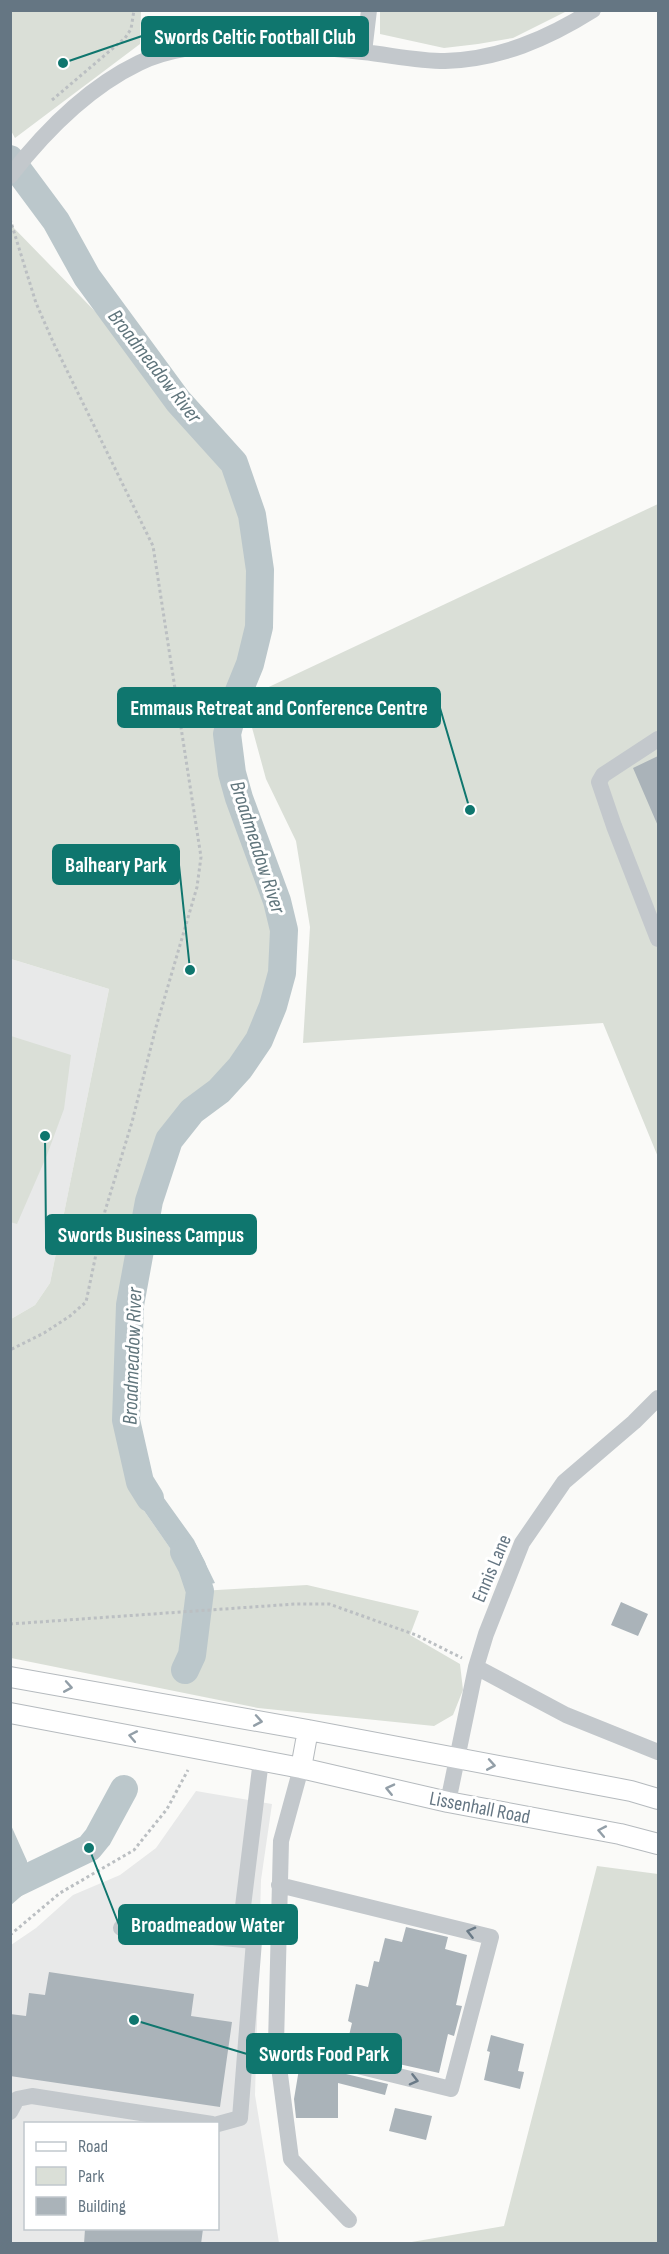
<svg xmlns="http://www.w3.org/2000/svg" width="669" height="2254" viewBox="0 0 669 2254" font-family="'Sofia Sans Condensed',sans-serif">
	<style>
		.built { fill: #e8e9e9; fill-rule: evenodd }
		.green { fill: #dadfd7 }
		.water { fill: #bbc7cb }
		.lines { fill: none; stroke-linecap: round; stroke-linejoin: round }
		.river { stroke: #bbc7cb; stroke-width: 28 }
		.building { fill: #aab3b9 }
		.major-casing { stroke: #b5babe; stroke-width: 22 }
		.path { stroke: #bbbfc2; stroke-width: 3; stroke-dasharray: 3 3; stroke-linecap: butt }
		.minor { stroke: #c3c8cc; stroke-width: 16 }
		.major { stroke: #fff; stroke-width: 20 }
		.oneway { stroke: #939fa8 }
		.oneway2 { stroke: #6a7a87 }
		.labels { text-anchor: middle; stroke-width: 6; stroke-linejoin: round; paint-order: stroke }
		.street-label { font-size: 20px; fill: #657683; stroke: #fff }
		.water-label { font-size: 21px; font-style: italic; fill: #60757c; stroke: #fff }
		.leader { fill: none; stroke: #0f766e; stroke-width: 2 }
		.callout-dot { fill: #0f766e; stroke: #fff; stroke-width: 2 }
		.callout { fill: #0f766e; stroke: #0f766e; stroke-width: 2 }
		.callout-label { font-size: 21px; text-anchor: middle; font-weight: bold; fill: #fff }
	</style>
	<rect width="100%" height="100%" fill="#fafaf8"/>
	<path class="built" d="M11,959L109,989L50,1283L35,1305L11,1319Z
		M196,1791L272,1804L261,1880L255,2095L279,2243L11,2244V1945L36,1928L73,1895L120,1875L156,1848ZM26,2124H218V2228H26Z"/>
	<path class="green" d="M10,11H141L140,44L15,138L10,129Z
		M380,11V10L567,11L513,38L478,44L444,48L380,34Z
		M11,225L119,336L229,476L240,503L246,534L252,563L253,600L244,661L227,703L223,734L226,780L247,845L277,918L268,994L261,1019L218,1076L184,1106L164,1134L143,1188L129,1258L122,1316L119,1404L120,1446L138,1502L200,1591L307,1585L419,1611L410,1635L460,1664L463,1690L453,1715L434,1726L258,1708L11,1658V1319L35,1305L50,1283L109,989L11,959Z
		M658,504V1157L603,1023L303,1043L310,927L296,841L266,779L251,724L256,693Z
		M11,1036L71,1055L64,1109L47,1155L17,1224L10,1222Z
		M597,1866L658,1874V2243H406L504,2226Z"/>
	<path class="water" d="M144,1462L151,1480L194,1540L215,1583L197,1587L138,1502L126,1464Z
		M10,1823L27,1861V1891L11,1905Z"/>
	<g class="lines">
		<path class="river" d="M10,159L56,221L87,277L178,401L234,463L252,515L260,570L259,627L250,664L237,696L227,734L232,773L239,798L277,901L284,930L282,973L273,1006L259,1040L240,1068L219,1091L192,1111L169,1140L149,1201L130,1305L126,1420L140,1482L150,1498
			M184,1552L192,1567L200,1591L192,1655L185,1670
			M10,1886L89,1848L98,1837L124,1789"/>
	</g>
	<path class="building" d="M658,756V826L633,768Z
		M621,1602L648,1614L638,1636L611,1625Z
		M406,1927L448,1937L445,1949L467,1955L456,2005L462,2006L454,2036L448,2034L439,2073L345,2052L352,2023L348,2021L356,1984L368,1987L374,1961L379,1962L385,1938L402,1942Z
		M49,1972L194,1994L191,2016L232,2022L220,2107L10,2076V2014L26,2016L29,1993L45,1995Z
		M491,2035L524,2044L518,2071L524,2072L520,2089L484,2080L490,2052L487,2051Z
		M300,2063L388,2084L385,2095L338,2083V2118H296L294,2099Z
		M395,2108L432,2116L426,2140L389,2131Z
		M85,2229H203L201,2244H84Z"/>
	<g class="lines">
		<g class="major-casing">
			<path id="major" d="M10,1677L308,1730L631,1791L658,1799
				M10,1713L301,1768L448,1802L620,1834L658,1844
				M301,1768L308,1730"/>
		</g>
		<path class="path" d="M52,100L125,38L131,29L134,10
			M10,219L36,303L54,344L153,546L201,857L197,887L156,1027L132,1122L105,1211L86,1302L70,1316L44,1333L10,1350
			M10,1624L295,1604H329L416,1635L462,1658
			M10,1935L60,1893L134,1850L167,1809L188,1770"/>
		<path class="minor" d="M364,52L369,10
			M10,176C45,131 87,88 139,63C197,34 300,45 363,52C391,55 417,61 445,61C500,59 547,39 593,10
			M658,739L603,775L599,782L614,826L658,939
			M476,1667L566,1715L658,1752
			M301,1768L281,1841L276,2044L291,2159L349,2220
			M448,1802L476,1667L486,1634L522,1543L564,1482L634,1422L658,1398
			M121,1928L254,1941L240,2118L218,2124
			M239,1939L261,1760
			M276,2044L293,2050L451,2089L491,1937L279,1885
			M10,2112L17,2099L32,2096L212,2124"/>
		<use href="#major" class="major"/>
	</g>
	<defs><path id="oneway-chevron" d="M-2-3.5L2.5 0L-2 3.5" fill="none" stroke-width="1.6" stroke-linecap="round" stroke-linejoin="round" transform="scale(1.5)"/></defs>
	<g class="oneway">
		<use href="#oneway-chevron" transform="translate(68 1687) rotate(10)"/>
		<use href="#oneway-chevron" transform="translate(258 1721) rotate(10)"/>
		<use href="#oneway-chevron" transform="translate(133 1736) rotate(-169)"/>
		<use href="#oneway-chevron" transform="translate(491 1765) rotate(10)"/>
		<use href="#oneway-chevron" transform="translate(390 1789) rotate(-167)"/>
		<use href="#oneway-chevron" transform="translate(602 1831) rotate(-169)"/>
	</g>
	<g class="oneway2">
		<use href="#oneway-chevron" transform="translate(471 1932) rotate(-166)"/>
		<use href="#oneway-chevron" transform="translate(414 2080) rotate(14)"/>
	</g>
	<g class="labels">
		<g class="street-label">
			<text transform="translate(491 1568) rotate(-67)" y="7">Ennis Lane</text>
			<text transform="translate(480 1807) rotate(11)" y="7">Lissenhall Road</text>
		</g>
		<g class="water-label">
			<text transform="translate(155 366) rotate(52)" y="7">Broadmeadow River</text>
			<text transform="translate(258 847) rotate(72)" y="7">Broadmeadow River</text>
			<text transform="translate(132 1356) rotate(-88)" y="7">Broadmeadow River</text>
		</g>
	</g>
	<path class="leader" d="M63 63L142 36M470 810L440 708M190 970L179 865M45 1136L46 1235M89 1848L119 1925M134 2020L247 2054"/>
	<g class="callout-dot">
		<circle cx="63" cy="63" r="6"/>
		<circle cx="470" cy="810" r="6"/>
		<circle cx="190" cy="970" r="6"/>
		<circle cx="45" cy="1136" r="6"/>
		<circle cx="89" cy="1848" r="6"/>
		<circle cx="134" cy="2020" r="6"/>
	</g>
	<g class="callout">
		<rect x="142" y="17" width="226" height="39" rx="6"/>
		<rect x="118" y="688" width="322" height="39" rx="6"/>
		<rect x="53" y="845" width="126" height="39" rx="6"/>
		<rect x="46" y="1215" width="210" height="39" rx="6"/>
		<rect x="119" y="1905" width="178" height="39" rx="6"/>
		<rect x="247" y="2034" width="154" height="39" rx="6"/>
	</g>
	<g class="callout-label">
		<text x="255" y="44">Swords Celtic Football Club</text>
		<text x="279" y="715">Emmaus Retreat and Conference Centre</text>
		<text x="116" y="872">Balheary Park</text>
		<text x="151" y="1242">Swords Business Campus</text>
		<text x="208" y="1932">Broadmeadow Water</text>
		<text x="324" y="2061">Swords Food Park</text>
	</g>
	<rect width="669" height="2254" fill="none" stroke="#657683" stroke-width="24"/>
	<rect x="24" y="2122" width="195" height="108" fill="#ffffff" stroke="#c1c8cd" stroke-width="1.5"/>
	<rect x="36" y="2142" width="30" height="9" fill="#ffffff" stroke="#c1c8cd" stroke-width="1.5"/>
	<text x="78" y="2152" font-size="18" fill="#657683">Road</text>
	<rect x="36" y="2167" width="30" height="18" fill="#dadfd7" stroke="#c1c8cd" stroke-width="1.5"/>
	<text x="78" y="2182" font-size="18" fill="#657683">Park</text>
	<rect x="36" y="2197" width="30" height="18" fill="#aab3b9" stroke="#c1c8cd" stroke-width="1.5"/>
	<text x="78" y="2212" font-size="18" fill="#657683">Building</text>
</svg>
